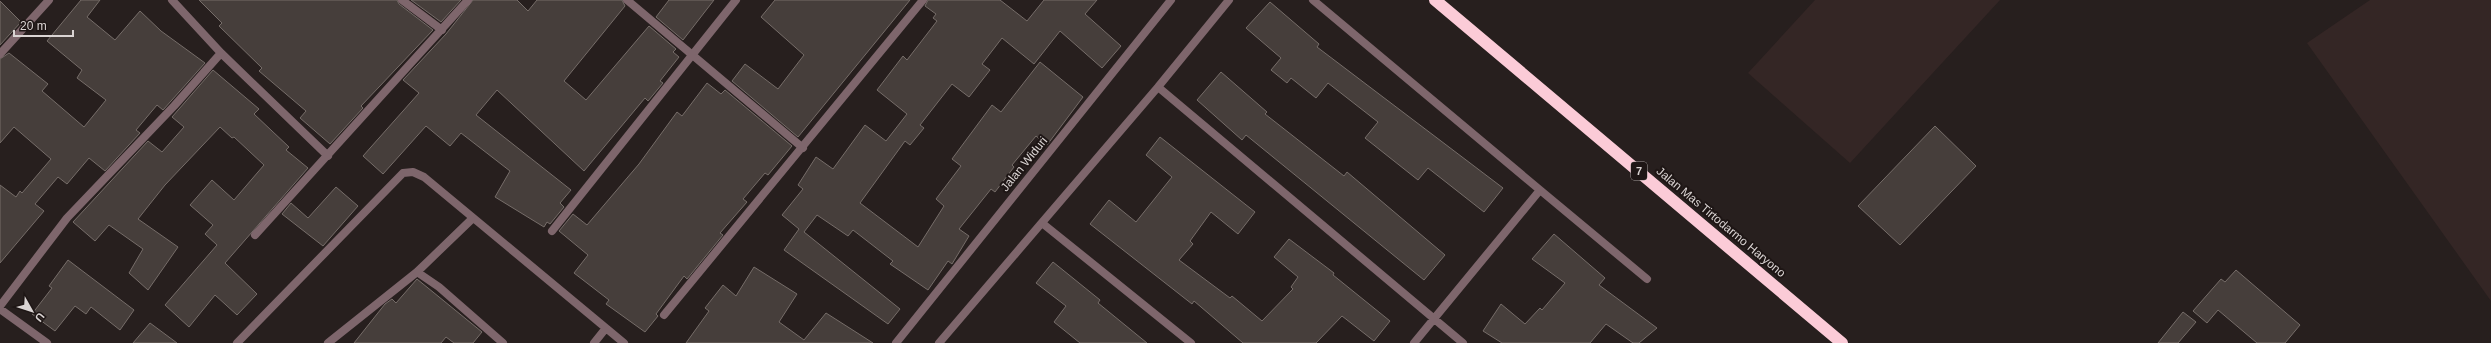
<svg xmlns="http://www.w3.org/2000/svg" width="2491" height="343" viewBox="0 0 2491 343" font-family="Arial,sans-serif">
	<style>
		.built { fill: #342625 }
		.building { fill: #463e3b; stroke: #766d69 }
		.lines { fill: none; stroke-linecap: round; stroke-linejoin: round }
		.street { stroke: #7e666c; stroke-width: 8 }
		.highway { stroke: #fbcbd7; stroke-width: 12 }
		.labels { text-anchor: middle; stroke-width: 4; stroke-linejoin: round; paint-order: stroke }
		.shield { fill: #1e1615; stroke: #a29b9a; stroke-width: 1 }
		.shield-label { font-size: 11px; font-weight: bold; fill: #dad4d3 }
		.street-label { font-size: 12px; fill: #dad4d3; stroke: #1e1615 }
	</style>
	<rect width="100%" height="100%" fill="#271f1e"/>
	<path class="built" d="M1815,0H2000L1850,163L1748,73Z
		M2370,0H2491V301L2307,43Z"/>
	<path class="building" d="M81,0H100L87,17L115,40L140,11L161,31L205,63L163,110L157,105L136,130L140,133L105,171L89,158L67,184L58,177L35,204L44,211L0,263V185L16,197L20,191L22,193L51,159L14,127L0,143V59L9,53L48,84L42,91L84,127L106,100L77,78L82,70L47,41Z
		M199,0H397L399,4L433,30L361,106L363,108L330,144L300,118L306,111L259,71L262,68L219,26L222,23Z
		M411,0H461L441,22Z
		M473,0H517L528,11L537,0H622L625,6L564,81L586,100L649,26L676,49L673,52L679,57L660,81L663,83L648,101L645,98L584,171L497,90L476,115L571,190L560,203L564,207L550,224L547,222L544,227L495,197L510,171L461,133L450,146L426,126L383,174L363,156L419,93L403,80L446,34Z
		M669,0H714L683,40L656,17Z
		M775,0H910L798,137L732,81L745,64L778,89L804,55L761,17Z
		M928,0H1000L1027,21L1044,0H1097L1085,14L1121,46L1102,68L1060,31L1034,64L1002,38L982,64L990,70L969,97L952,84L920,125L924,128L910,145L905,141L860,203L918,247L944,206L936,199L961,166L952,159L992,105L1001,112L1040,62L1083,97L1047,145L1036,136L1012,165L1014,167L995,192L991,189L959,229L969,236L952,264L948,261L928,290L890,264L893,261L853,230L848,236L817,215L804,232L900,309L888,324L784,250L799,229L782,215L803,189L798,185L816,157L833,169L865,125L886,141L907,114L877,90L903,56L907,60L937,21L933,18L936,14L925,6Z
		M0,1L21,22L0,45Z
		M1270,2L1319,44L1317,47L1503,188L1484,212L1428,168L1418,180L1365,138L1378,122L1328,83L1316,98L1291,78L1287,83L1271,70L1281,58L1246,28Z
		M213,70L259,109L254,114L289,147L286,150L308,168L225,263L257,294L237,315L215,295L189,327L165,305L217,245L205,234L213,225L190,205L212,180L234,200L264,165L234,137L232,138L220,127L165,185L138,219L178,247L148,290L129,273L143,249L109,225L95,241L73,222L148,141L162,152L184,127L172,117Z
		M1221,72L1267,112L1265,114L1344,176L1347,172L1445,255L1424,280L1246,135L1242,140L1197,100Z
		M707,83L721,94L725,90L792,146L768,175L765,173L743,199L747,202L720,233L723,235L687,279L684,276L656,314L658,316L645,332L606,304L609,300L574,273L588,255L559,231L573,214L587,225L639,164L677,112L682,116Z
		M1935,126L1976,166L1900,245L1858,206Z
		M1160,137L1255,212L1238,234L1211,212L1190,241L1193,244L1179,260L1230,298L1232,296L1262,321L1293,289L1291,287L1298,277L1274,257L1289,239L1334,273L1333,275L1390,321L1374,341L1342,316L1316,343H1243L1194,301L1192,304L1090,224L1109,200L1136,222L1172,177L1146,155Z
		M336,187L358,206L323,246L282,214L291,203L308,218Z
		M1554,234L1605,278L1599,285L1657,328L1639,343H1633L1606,324L1590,343H1502L1483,331L1501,304L1525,324L1540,308L1542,310L1565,283L1532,259Z
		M68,260L134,310L120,330L91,307L86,314L75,306L55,331L32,314L52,288L49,286Z
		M1053,262L1100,300L1098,303L1147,343H1080L1054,322L1066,306L1036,283Z
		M754,267L797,294L779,322L804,340L826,313L873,343H686L709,311L705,308L723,285L736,296Z
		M2236,270L2300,325L2285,343H2257L2218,310L2207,323L2193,311L2221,279L2225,282Z
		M417,279L482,332L473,343H454L446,337L441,343H354L385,304L392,299L396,303Z
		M2183,312L2196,322L2178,343H2158Z
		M150,323L177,343H133Z"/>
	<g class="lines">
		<path class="street" d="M172,0L221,53L328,156
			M402,0L442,30
			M627,0L803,148
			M1313,0L1540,190L1414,343
			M0,54L49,0
			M1158,87L1463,343
			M1540,190L1647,279
			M1042,223L1191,343
			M552,231L736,0
			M255,235L468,0
			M417,272L473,218
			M0,306L67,218L174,106L221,53
			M0,309L47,343
			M664,315L923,0
			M237,343L403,173L413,172L424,177L624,343
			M328,343L417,272L439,287L503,343
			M594,343L606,328
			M896,343L1171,0
			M939,343L1158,87L1229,0"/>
		<path class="highway" d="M1435,0L1842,343"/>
	</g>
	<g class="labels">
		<rect class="shield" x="1631" y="162" width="16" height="18" rx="3"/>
		<g class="shield-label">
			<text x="1639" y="175">7</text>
		</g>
		<g class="street-label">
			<text transform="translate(1024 164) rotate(-51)" y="4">Jalan Widuri</text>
			<text transform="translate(1721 222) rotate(40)" y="4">Jalan Mas Tirtodarmo Haryono</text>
		</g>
	</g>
	<g transform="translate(32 311) rotate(129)" stroke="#1e1615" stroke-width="3" paint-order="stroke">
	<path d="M0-3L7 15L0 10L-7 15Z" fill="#dad4d3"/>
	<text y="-6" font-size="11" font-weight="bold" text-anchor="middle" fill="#dad4d3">U</text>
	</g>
	<path d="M14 30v6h59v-6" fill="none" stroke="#dad4d3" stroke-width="2"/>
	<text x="20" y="30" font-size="12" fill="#dad4d3" stroke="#1e1615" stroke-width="3" paint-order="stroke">20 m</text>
</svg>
